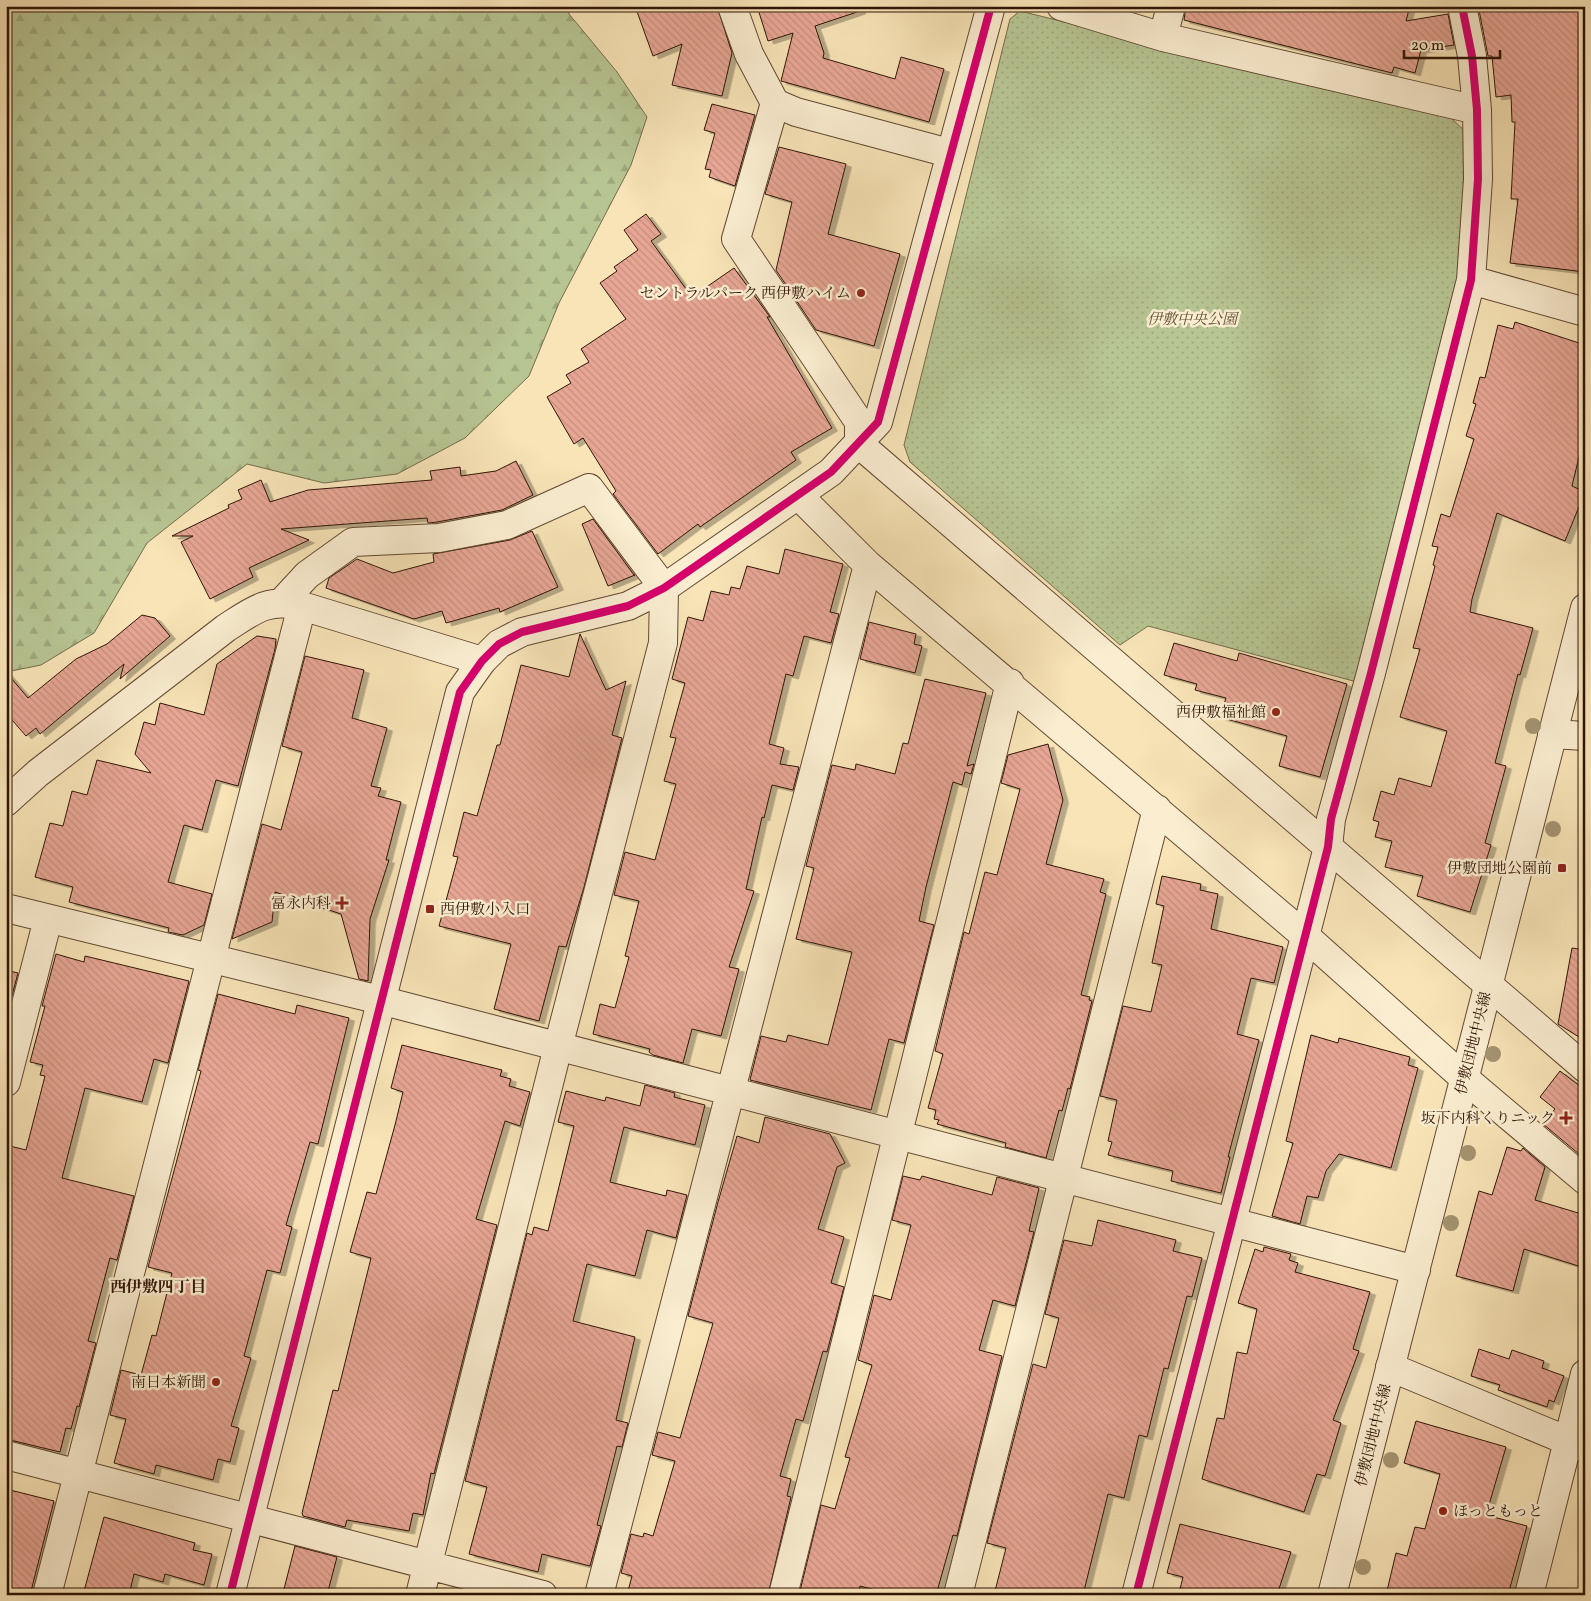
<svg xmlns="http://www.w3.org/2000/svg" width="1591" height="1601" viewBox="0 0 1591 1601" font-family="Vollkorn,'Noto Serif JP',serif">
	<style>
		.forest { fill: url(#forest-firs); stroke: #736c4c }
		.park { fill: url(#park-dots); stroke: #736c4c }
		.building { fill: url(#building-back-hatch); stroke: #2f1406; filter: url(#shadow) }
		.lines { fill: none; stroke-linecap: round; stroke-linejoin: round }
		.minor-casing { stroke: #614832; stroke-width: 30 }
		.tertiary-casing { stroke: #614832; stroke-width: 30 }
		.minor { stroke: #faedd0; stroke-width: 28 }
		.tertiary { stroke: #faedd0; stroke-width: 28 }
		.cycleway-casing { stroke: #faedd0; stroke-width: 11 }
		.cycleway { stroke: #d6006c; stroke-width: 8 }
		.tree { fill: #a49471 }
		.poi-dot { fill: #8f2418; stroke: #faedd0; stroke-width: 2 }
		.labels { text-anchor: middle; stroke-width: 5; stroke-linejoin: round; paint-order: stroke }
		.poi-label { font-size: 15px; fill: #2f1406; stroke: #faedd0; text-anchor: end }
		.park-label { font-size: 15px; font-style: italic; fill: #5f5237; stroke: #faedd0 }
		.street-label { font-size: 15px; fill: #2f1406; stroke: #faedd0 }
		.neighbourhood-label { font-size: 16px; font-weight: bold; fill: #2f1406; stroke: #faedd0 }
	</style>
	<defs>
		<pattern id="forest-firs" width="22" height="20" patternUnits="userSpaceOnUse" patternTransform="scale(1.25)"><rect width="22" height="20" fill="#b7c593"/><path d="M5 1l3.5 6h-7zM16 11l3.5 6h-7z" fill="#9ea87d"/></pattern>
		<pattern id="park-dots" width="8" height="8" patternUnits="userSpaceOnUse" patternTransform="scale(1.25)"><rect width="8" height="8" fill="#b7c593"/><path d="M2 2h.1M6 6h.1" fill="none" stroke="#9ea87d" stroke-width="1.8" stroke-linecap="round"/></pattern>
		<pattern id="building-back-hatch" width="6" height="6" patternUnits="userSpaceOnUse" patternTransform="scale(1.25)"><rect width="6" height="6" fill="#e7a694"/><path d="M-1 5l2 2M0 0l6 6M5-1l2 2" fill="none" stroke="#c68e7e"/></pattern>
		<filter id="shadow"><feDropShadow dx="5.5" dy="3" stdDeviation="0" flood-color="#0004"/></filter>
	</defs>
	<rect width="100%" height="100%" fill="#f8e4b7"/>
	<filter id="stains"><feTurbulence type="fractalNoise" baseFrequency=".004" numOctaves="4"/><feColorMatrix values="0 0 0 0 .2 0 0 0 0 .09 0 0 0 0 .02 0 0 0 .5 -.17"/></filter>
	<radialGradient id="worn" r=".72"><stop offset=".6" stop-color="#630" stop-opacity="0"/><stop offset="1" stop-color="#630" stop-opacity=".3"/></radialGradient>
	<path class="forest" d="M6,6H568L569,14L617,72L647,117L631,165L559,303L529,376L465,438L397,474L324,483L247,464L147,543L94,633L41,665L6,672Z"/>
	<path class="park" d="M1020,11L1451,118L1468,134L1462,250L1454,302L1357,682L1148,626L1120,645L910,462L904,445L1010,19Z"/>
	<path class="building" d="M635,6H717L732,53L722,96L672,85L682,44L653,56Z
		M757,6H859L860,11L815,26L824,53L823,58L895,79L901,57L944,69L929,122L781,81L793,33L768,41Z
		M1186,6H1410L1406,21L1448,14L1454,45L1421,50L1415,73L1394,67L1392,73L1184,20Z
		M1483,6H1585V272L1510,263L1518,199H1511L1515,122H1512L1511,95L1496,97L1492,56H1488L1479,10L1484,9Z
		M712,104L755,115L735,186L709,177L711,170L705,169L715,133L704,130Z
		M779,147L846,164L828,234L900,254L874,346L816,330L776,270L792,202L765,194Z
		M646,214L661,234L651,241L692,297L734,268L770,317H767L832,428L791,452L796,460L700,527L698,524L658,554L613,494L616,491L583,438L574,444L547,397L571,383L566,375L589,362L581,349L626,319L600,283L617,271L614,267L638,250L624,230Z
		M1515,322L1585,345V432L1572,486L1585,492L1565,541L1497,513L1472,599L1470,612L1533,628L1520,675L1518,674L1495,763L1506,766L1485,843L1491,845L1470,912L1417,896L1423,876L1385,867L1392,841L1375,837L1379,822L1373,820L1381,791L1394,795L1399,778L1431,787L1447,731L1400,717L1420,649L1413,648L1435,566L1433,565L1438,547L1432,546L1441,514L1450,517L1474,439L1466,436L1476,404L1473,403L1480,377L1485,378L1498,325L1513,329Z
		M516,461L533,495L502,510L437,522L428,523L427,518L281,529L309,540L249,568L253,577L210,599L181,542L193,536H172L229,508L228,505L242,499L238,490L261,480L270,502L308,490L432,480L430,471L460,467L461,476L496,471Z
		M593,519L634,575H635L608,586L582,524Z
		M532,531L558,587L500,612L499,608L446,623L442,611L414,619L326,588L329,578L357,559L393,573L434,562L433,554L510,540Z
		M785,549L843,564L830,612L839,614L831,643L804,636L793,676L786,674L769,744L784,748L780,764L799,767L793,790L772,785L764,818L762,817L746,889L754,891L729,967L739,969L721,1036L692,1029L683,1063L653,1055L649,1052L650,1049L593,1034L600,1004L615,1008L629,957L625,956L639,901L614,895L625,852L655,860L676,784L664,781L676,738L670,737L685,683L672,679L688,617L703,621L711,591L729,595L731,587L740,589L747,566L779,574Z
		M142,615L155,618L170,636L120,679L124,664L40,734L36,728L26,736L6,713V672L28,698L76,659L107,644Z
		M869,622L916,634L914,644L922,646L915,673L860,659Z
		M580,634L606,690L626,681L612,735L622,738L584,887L566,947L559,946L539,1021L494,1009L511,944L439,926L458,857L453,856L464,812L477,816L497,745H500L521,665L569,677Z
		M257,636L276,639L275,649L238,786L216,780L202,830L184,825L168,882L212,894L204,925L183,935L168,932L169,928L69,902L73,887L35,877L50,823L63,826L72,791L87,795L97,760L151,773L135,754L144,722L155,725L160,703L204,715L217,664Z
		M1174,643L1237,661L1239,653L1347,684L1320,777L1279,766L1287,736L1220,717L1226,698L1195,690L1197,684L1164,675Z
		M305,656L364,670L352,718L387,728L371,786L381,788L378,796L401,802L386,860H389L370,919L368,981L359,979L341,914L275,892L272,922L232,939L262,824L281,830L302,752L282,746Z
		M925,679L986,693L967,766L974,764L971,774L965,772L962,785L953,782L926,887L919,921L934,925L904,1043L889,1039L871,1110L750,1080L761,1036L786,1042L788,1035L828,1045L852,952L796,939L814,868L806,866L832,765L855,770L856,764L895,774L903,743L908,744Z
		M1048,744L1063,800L1046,864L1104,879L1100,892L1106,894L1081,995L1090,997L1089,1000L1092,1001L1070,1089L1068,1088L1062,1111L1059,1110L1046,1158L1005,1147L1006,1143L937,1124L939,1120L934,1119L936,1110L928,1108L943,1054L935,1051L964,932L969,934L985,872L997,875L1020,789L1001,783L1008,755Z
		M1162,876L1201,884L1200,890L1218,894L1211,929L1283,947L1274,983L1251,978L1237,1034L1259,1040L1228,1157H1230L1221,1193L1171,1181L1173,1171L1108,1155L1112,1142L1108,1141L1117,1100L1100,1096L1123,1006L1151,1012L1162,965L1152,963L1164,906L1156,904Z
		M1572,948L1585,950V1011L1579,1037L1558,1024Z
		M56,954L84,962L85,956L189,981L168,1063L154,1059L142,1102L85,1088L62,1178L134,1196L117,1260L110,1258L88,1341L96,1343L79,1407L77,1406L71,1429L66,1428L60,1452L6,1439V1145L26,1150L45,1076L40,1075L43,1065L30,1062L45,1006H42Z
		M6,970L18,973L11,999L6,998Z
		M218,994L295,1014L297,1005L349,1018L318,1144L310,1142L286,1225L292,1227L280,1273L267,1270L244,1356L251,1358L231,1426L239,1428L230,1462L218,1459L213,1480L156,1465L154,1474L114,1463L126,1419L110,1415L121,1370L141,1375L152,1335L156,1336L172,1273L148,1267L201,1071L198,1070Z
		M1311,1035L1338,1043L1339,1038L1410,1057L1408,1065L1418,1068L1391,1168L1339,1154L1326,1171L1318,1198L1307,1196L1300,1224L1272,1216L1293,1143L1286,1141Z
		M402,1045L502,1070L500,1076L511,1079L509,1086L530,1092L520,1126L505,1121L476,1219L497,1225L434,1474L431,1473L423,1515L413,1513L409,1531L347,1520L345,1527L303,1516L302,1513L333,1390L338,1391L371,1258L350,1252L367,1192L376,1194L395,1125L403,1092L391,1088Z
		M1560,1071L1585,1090V1159L1543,1124L1555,1109L1540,1097Z
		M645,1085L675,1093L674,1097L705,1105L695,1145L624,1127L610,1182L666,1196L667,1190L687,1195L676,1238L647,1230L635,1276L587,1264L573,1321L635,1337L616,1420L628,1423L622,1447L617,1446L597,1525L601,1526L590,1566L542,1554L538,1572L469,1554L487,1487L465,1481L527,1233L532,1235L534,1227L548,1231L574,1126L558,1122L566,1091L605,1101L606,1097L640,1106Z
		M765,1117L830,1134L845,1163L837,1167L818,1229L844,1237L831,1283L844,1287L827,1352L823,1351L803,1421L796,1419L780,1476L791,1479L787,1496L791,1497L768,1595H627L632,1576L621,1573L631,1534L643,1537L644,1533L653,1536L675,1461L652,1455L658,1432L680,1438L713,1323L688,1316L718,1202L737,1136L759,1143Z
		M1507,1147L1521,1151L1523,1148L1545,1167L1535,1200L1585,1215V1268L1524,1249L1513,1291L1456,1276L1479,1191L1492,1195Z
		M903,1176L920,1180L922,1176L992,1195L997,1177L1039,1188L1029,1231L1034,1232L1015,1306L993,1300L979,1350L1002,1356L957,1536L953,1535L936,1595H894L860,1586L858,1595H799L821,1505L835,1509L850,1458L845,1457L872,1365L858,1360L874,1295L891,1300L911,1225L892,1220Z
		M1098,1220L1176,1240L1173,1251L1202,1258L1192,1297L1187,1296L1168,1369L1164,1368L1147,1437L1139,1435L1124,1498L1108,1494L1083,1595H994L1006,1548L987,1543L1033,1364L1046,1368L1059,1318L1045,1314L1064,1240L1092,1246Z
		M1264,1247L1291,1254L1289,1260L1298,1263L1295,1272L1370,1292L1353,1349L1359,1351L1333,1420L1341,1423L1325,1476L1317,1474L1304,1512L1202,1479L1217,1418L1224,1419L1237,1352L1247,1354L1257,1309L1238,1303L1255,1249L1263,1252Z
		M1479,1349L1509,1359L1512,1350L1544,1361L1542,1368L1564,1376L1554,1402L1549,1400L1547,1407L1498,1390L1500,1385L1471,1376Z
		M1416,1421L1506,1447L1486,1515L1527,1526L1508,1595H1386L1396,1553L1407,1556L1415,1527L1425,1529L1440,1474L1404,1463Z
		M6,1489L54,1501L30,1595H6Z
		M104,1517L195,1543L193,1550L212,1554L204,1585L165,1574L163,1582L134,1574L129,1595H83Z
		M1180,1524L1291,1552L1277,1595H1201L1180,1589L1183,1577L1167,1573Z
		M295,1546L337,1557L327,1595H308L284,1589Z"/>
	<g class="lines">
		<g class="minor-casing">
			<path id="minor" d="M732,6L749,54L775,103L796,112L949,153
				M1061,6L1163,37L1477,110
				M1163,37L1171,6
				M775,103L736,239L859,422V444L1585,1068
				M1471,280L1585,312
				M798,495L868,565L1304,935L1464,1078L1585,1180
				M283,601L307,575L353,542L439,538L507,525L589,488L664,588L663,643L558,1047L420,1595
				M1552,734L1585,736
				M6,802L38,773L226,628C254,610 267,598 302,606L482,661
				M6,908L380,1000L1416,1270
				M6,1082L48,919
				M1390,1367L1585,1448
				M6,1455L543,1595
				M47,1595L302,606
				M599,1595L868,565
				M783,1595L1010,683
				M958,1595L1157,809
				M1136,1595L1328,847L1331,819L1371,673L1471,280L1478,179L1477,110L1472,56L1462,6
				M1529,1595L1585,1374"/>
		</g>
		<g class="tertiary-casing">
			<path id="tertiary" d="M230,1595L460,692L482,661L499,644L522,632L628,606L664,588L831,472L878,422L991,6
				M1332,1595L1585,608"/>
		</g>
		<use href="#minor" class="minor"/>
		<use href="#tertiary" class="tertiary"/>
		<g class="cycleway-casing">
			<path id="cycleway" d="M230,1595L460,692L482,661L499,644L522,632L628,606L664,588L831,472L878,422L991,6
				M1136,1595L1328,847L1331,819L1371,673L1471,280L1478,179L1477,110L1472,56L1462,6"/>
		</g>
		<use href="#cycleway" class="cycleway"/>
	</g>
	<g class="tree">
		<circle cx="1533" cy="726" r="8"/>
		<circle cx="1553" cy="829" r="8"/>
		<circle cx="1493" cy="1054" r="8"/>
		<circle cx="1468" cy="1153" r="8"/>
		<circle cx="1451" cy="1223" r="8"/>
		<circle cx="1391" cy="1460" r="8"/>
		<circle cx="1363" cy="1567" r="8"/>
	</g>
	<g class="poi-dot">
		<circle cx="861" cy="293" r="5"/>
		<circle cx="1276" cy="712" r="5"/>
		<rect x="1557" y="863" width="10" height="10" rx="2.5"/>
		<path d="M339.5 895.5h5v5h5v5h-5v5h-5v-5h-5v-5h5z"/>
		<rect x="425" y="904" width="10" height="10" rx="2.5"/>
		<path d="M1563.5 1110.5h5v5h5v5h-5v5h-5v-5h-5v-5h5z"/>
		<circle cx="216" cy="1382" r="5"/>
		<circle cx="1443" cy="1511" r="5"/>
	</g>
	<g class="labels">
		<g class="poi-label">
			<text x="851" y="298">セントラルパーク 西伊敷ハイム</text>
			<text x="1266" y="717">西伊敷福祉館</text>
			<text x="1552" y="873">伊敷団地公園前</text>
			<text x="331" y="908">冨永内科</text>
			<text x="440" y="914" text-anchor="start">西伊敷小入口</text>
			<text x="1555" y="1123">坂下内科くりニック</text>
			<text x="206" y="1387">南日本新聞</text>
			<text x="1453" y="1516" text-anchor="start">ほっともっと</text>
		</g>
		<g class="park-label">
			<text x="1192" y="324">伊敷中央公園</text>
		</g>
		<g class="street-label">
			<text transform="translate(1473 1043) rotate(-76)" y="5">伊敷団地中央線</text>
			<text transform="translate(1373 1435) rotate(-76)" y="5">伊敷団地中央線</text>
		</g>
		<g class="neighbourhood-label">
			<text x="158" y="1292">西伊敷四丁目</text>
		</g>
	</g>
	<rect width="1591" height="1601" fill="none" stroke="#f8e4b7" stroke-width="25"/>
	<rect x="8" y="8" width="1576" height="1586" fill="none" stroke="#2f1406" stroke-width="2.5"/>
	<rect x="12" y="12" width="1566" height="1576" fill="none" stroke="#2f1406"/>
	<path d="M1404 50v8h96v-8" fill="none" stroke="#2f1406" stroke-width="2.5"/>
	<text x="1411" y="50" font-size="15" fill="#2f1406" stroke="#faedd0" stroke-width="4" paint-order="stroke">20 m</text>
	<rect width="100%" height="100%" filter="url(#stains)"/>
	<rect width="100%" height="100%" fill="url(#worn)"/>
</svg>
